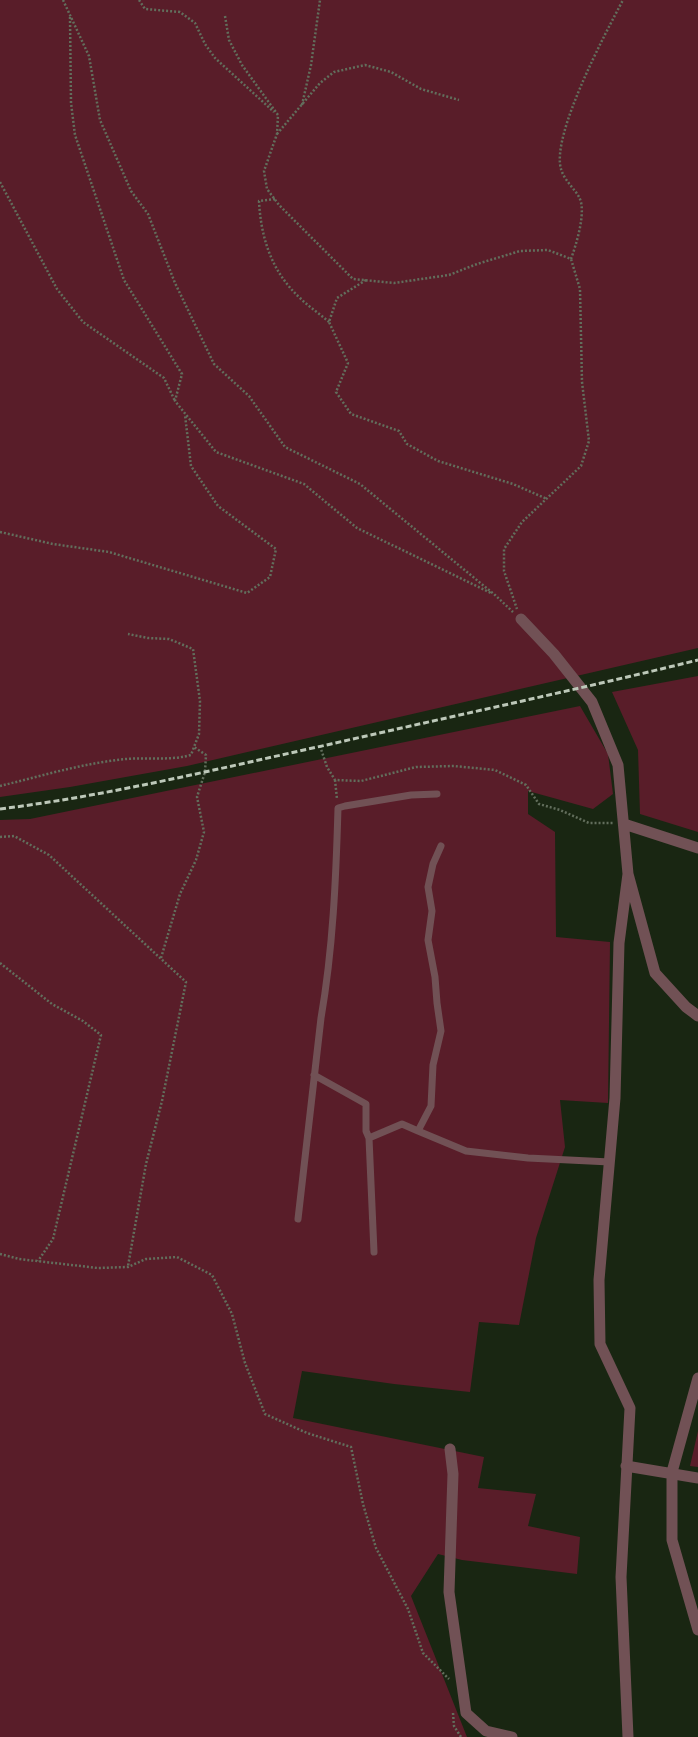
<svg xmlns="http://www.w3.org/2000/svg" width="698" height="1737" viewBox="0 0 698 1737" font-family="Lato,sans-serif">
	<style>
		.green { fill: #591d29 }
		.lines { fill: none; stroke-linecap: round; stroke-linejoin: round }
		.path { stroke: #626e5c; stroke-width: 2.5; stroke-dasharray: 2 2; stroke-linecap: butt }
		.service { stroke: #715155; stroke-width: 7 }
		.minor { stroke: #715155; stroke-width: 11 }
		.rail { stroke: #bdc8b9; stroke-width: 3; stroke-dasharray: 6 3; stroke-linecap: butt }
	</style>
	<rect width="100%" height="100%" fill="#192612"/>
	<path class="green" d="M0,0H698V648L187,766L70,787L0,797Z
		M698,676V832L640,814L638,750L612,692Z
		M580,706L608,754L613,794L593,809L528,791V814L555,832L556,937L610,942L608,1103L560,1100L565,1147L536,1238L519,1325L479,1322L470,1392L394,1384L302,1371L293,1418L484,1457L478,1488L536,1494L528,1526L580,1537L577,1574L462,1560L438,1554L411,1596L467,1737H0V820L30,819Z
		M698,1431V1467L690,1466Z"/>
	<g class="lines">
		<path class="path" d="M63,0L89,56L100,120L131,191L148,214L175,283L214,364L249,396L285,447L360,484L495,595L513,612
			M139,0L145,9L180,12L195,23L205,44L215,58L274,112
			M225,16L229,40L242,65L278,115L277,134L264,171L267,189L279,205L353,279L394,283L449,275L477,264L520,251L548,250L571,259L580,289L582,382L589,441L581,466L522,522L504,549V571L517,609
			M70,17L71,103L75,135L124,280L182,374L175,401L216,452L304,484L357,528L491,593
			M302,105L311,65L320,0
			M277,134L320,83L334,72L365,65L391,72L421,89L459,100
			M0,182L57,289L83,322L164,378L175,401
			M275,199L259,201C261,239 272,272 300,298C309,307 320,314 329,322
			M571,259C576,245 587,211 579,197C574,188 564,180 561,169C551,135 606,32 623,0
			M366,280L337,298L329,322L348,363L336,392L351,414L399,431L407,444L438,461L513,484L547,499
			M0,532L53,544L109,552L247,593L270,577L276,549L218,506L191,466L185,415
			M320,746L327,767L335,780L361,781L416,767L454,766L495,770L526,785L539,804L560,810L589,823H613
			M335,780L337,799
			M0,786C41,776 84,763 126,759C148,757 169,761 191,755L199,734L200,701L193,649L169,639L148,638L128,634
			M0,837L14,836L49,855L186,982L162,1101L146,1164L128,1266
			M161,958L180,894L196,860L204,832L197,797L205,772L206,755L194,747
			M0,963L52,1004L83,1021L101,1035L53,1239L38,1261
			M0,1254L19,1259L98,1268L128,1267L146,1259L177,1257L212,1275L232,1314L245,1363L265,1414L307,1433L351,1447L363,1504L376,1548L408,1609L423,1653L449,1679
			M453,1713L454,1726L461,1737"/>
		<path class="service" d="M441,846L433,864L428,887L432,911L428,940L435,977L437,1003L441,1031L433,1065L431,1106L418,1131L466,1151L528,1158L610,1162
			M314,1075L366,1104V1131L369,1138L402,1124L418,1131
			M369,1138L374,1252
			M298,1219L321,1018C333,949 336,878 338,808L345,806L411,795L437,794"/>
		<path class="minor" d="M521,619L554,654L592,702L618,765L628,874L655,973L686,1007L698,1016
			M624,824L698,848
			M698,1378L672,1472V1540L698,1630
			M450,1449L453,1474L449,1592L466,1713L486,1731L512,1737
			M626,1466L698,1478
			M628,1737L621,1577L630,1408L600,1344L599,1280L615,1098L619,943L628,874"/>
		<path class="rail" d="M0,809C112,795 221,768 331,744C453,716 576,690 698,660"/>
	</g>
</svg>
